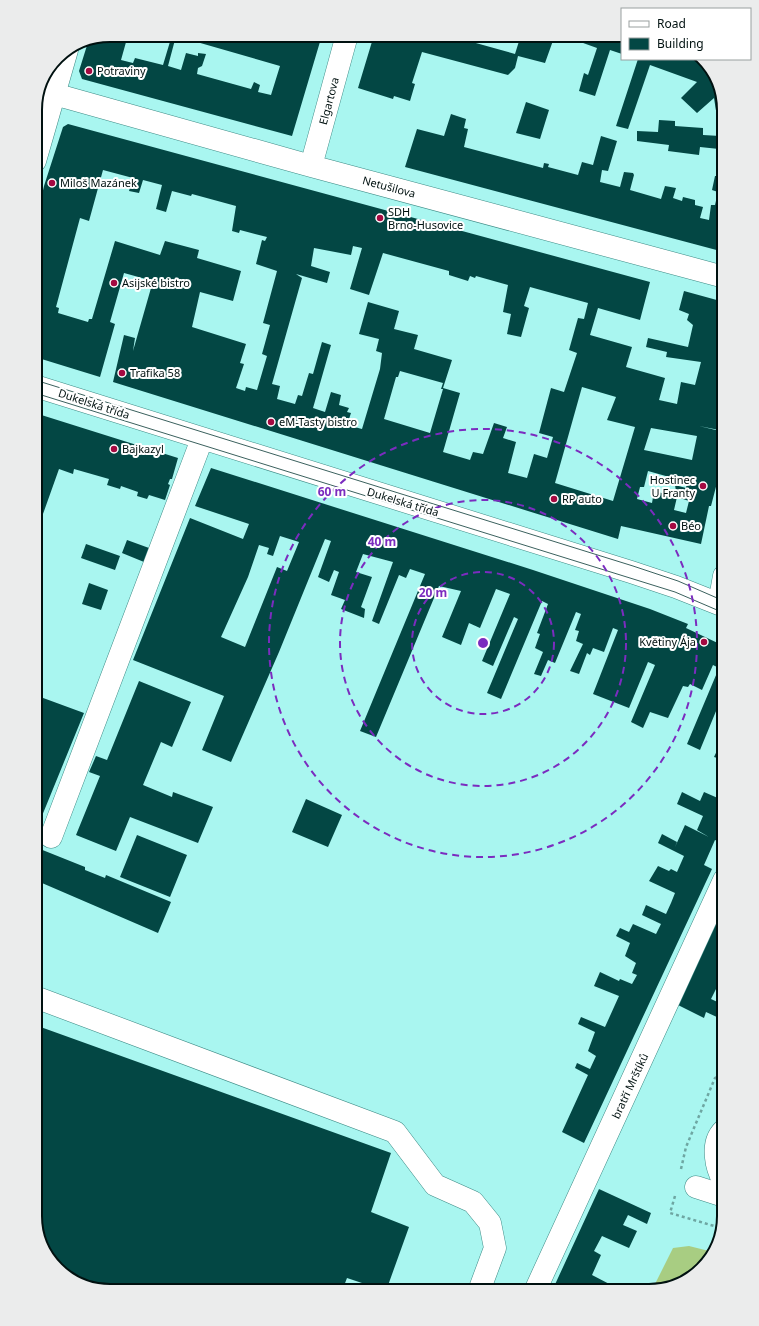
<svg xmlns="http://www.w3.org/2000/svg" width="759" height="1326" viewBox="0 0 759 1326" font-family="'Noto Sans',sans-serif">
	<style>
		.green { fill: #a8cd82 }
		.building { fill: #034744; fill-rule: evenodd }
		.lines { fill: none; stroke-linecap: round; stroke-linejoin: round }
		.minor-casing { stroke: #3e8b86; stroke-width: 23 }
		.highway-casing { stroke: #3e8b86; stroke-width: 23 }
		.path { stroke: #6ea6a2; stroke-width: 2.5; stroke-dasharray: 3 3; stroke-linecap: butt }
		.minor { stroke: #fff; stroke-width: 22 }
		.highway { stroke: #fff; stroke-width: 22 }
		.tram { stroke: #3b615e; stroke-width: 1 }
		.ring { fill: none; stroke: #7b2cbf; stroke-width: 2; stroke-dasharray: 7 5 }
		.poi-dot { fill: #a40941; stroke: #fff; stroke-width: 1.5 }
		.labels { text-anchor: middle; stroke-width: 4; stroke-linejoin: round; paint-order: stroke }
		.poi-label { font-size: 11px; fill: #001110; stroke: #fff; text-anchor: start }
		.street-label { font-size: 11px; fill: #001110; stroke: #fff }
		.rim { fill: none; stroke: #001110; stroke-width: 2 }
		.centre { fill: #7b2cbf; stroke: #fff; stroke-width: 2 }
		.ring-label { font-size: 12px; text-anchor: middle; font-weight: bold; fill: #7b2cbf; stroke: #fff; stroke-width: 4; stroke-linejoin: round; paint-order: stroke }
	</style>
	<rect width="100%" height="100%" fill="#a9f6f0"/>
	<path class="green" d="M689,1246L713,1252L712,1258L682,1283L652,1290L673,1248Z"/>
	<path class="building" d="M110,35H128L121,60L133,63L135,58L163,65L172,35H322L292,136L82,79L79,71L89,39ZM176,36L280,66L271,95L258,92L260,85L254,82L251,89L197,74L198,68L202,66L206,54L198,53V56L186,53L181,70L168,66Z
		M374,35H447L515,54L520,38L525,35L530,37L531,35H555L545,63L518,56L515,68L508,75L422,52L412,83L415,84L410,101L394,96L393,99L358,88Z
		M568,35H622V54L610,50L595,96L579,91L584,73L588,75L597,48L572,39V37Z
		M638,59H701L716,77L724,110V252L405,167L417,129L444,136L451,114L466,119L464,128L468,129L464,147L543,168L544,163L549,164L548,167L578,175L582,162L593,165L601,136L617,141L608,171L602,170L600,182L620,187L624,172L633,173L634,175L630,190L661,199L665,186L676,188L673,198L682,201L683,197L695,200V205L703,207L700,218L709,220L711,205H715L718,192L712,190L715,176H717L719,149L700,147L699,155L668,151L669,145L637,141V131L658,132L659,120L675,121V126L703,128V135L720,136L714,98L697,113L681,98L697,82L650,65L628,129L616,126Z
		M526,102L549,110L540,139L516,133Z
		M68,124L650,282L640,320L598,308L590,335L632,347L626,367L665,378L659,400L677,404L681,382L695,385L701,362L666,357L667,352L646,347L648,338L688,347L693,325L687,320L689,314L679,310L684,291L724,302V431L699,426L724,432V447L718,479L711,506H709L701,544L621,526L618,539L113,382L124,335L135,338L133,351L153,281L124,273L110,322L115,324L100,377L35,357V226L44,186L63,127ZM103,170L133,178L129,191L139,193L143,180L162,185L156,209L166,212L172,191L191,196L192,194L236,206L232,231L239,233L240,230L267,237L265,241L262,240L256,264L277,271L263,323L270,325L262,354L267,356L257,390L246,387L245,391L236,388L244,364L240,363L246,344L192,327L200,292L233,301L241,271L197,258L199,250L165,241L160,255L115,241L92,319H89L88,322L58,313L59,308L56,307L80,218L89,221ZM353,246L362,248L350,289L369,295L383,253L449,271V275L468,281L470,276L475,278L476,276L508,285L503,312L511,314L507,334L521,337L529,308L524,306L530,287L588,303L584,319L578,318L569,350L577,353L564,392L551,388L539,433L553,437L547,458L534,454L527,478L508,473L516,442L503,438L507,427L494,423L483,454L473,452L470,460L443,452L460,393L443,388L452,360L414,349L418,335L394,329L399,311L368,302L359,334L379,339L376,351L382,353L380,369L362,429L347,425L351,413L347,412L349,408L339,405L341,395L331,392L325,412L313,408L331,345L322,342L313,374L309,373L302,396L298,395L295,404L277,399L280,386L272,384L302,278L296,274L327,283L330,272L311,266L314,248L351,255ZM400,371L443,383L441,389H443L430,433L384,419L396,377H398ZM582,387L616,397L607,420L635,427L613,501L555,483ZM651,428L697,436L692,460L644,450ZM648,471L687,482L686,488L675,485L677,497L654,491L652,503L637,499L640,487H644ZM677,497L689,501L686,513L674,510Z
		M35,413L178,458L172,479H170L168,484L170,485L165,500L149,495L147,499L137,496L138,492L121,486L120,489L107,485L109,479L74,469L73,474L59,469L38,528L35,527Z
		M211,468L533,570L650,609L688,624L686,628L724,646V700L721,699L700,750L687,744L719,668L713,665L702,690L690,684L688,687L683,686L668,718L650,712L643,728L631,722L655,665L648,662L629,708L593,694L618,630L613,628L604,652L593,648L590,655L587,653L579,674L570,671L583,644L576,641L579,631L575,630L581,614L576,612L555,663L548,660L541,676L534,674L543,652L535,648L540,634L537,633L548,604L542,601L501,699L487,693L518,619L514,617L493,666L482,661L510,594L496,589L480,628L469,623L461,645L442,637L461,591L439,586L376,737L360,731L425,574L410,569L406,578L399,575L379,624L372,621L393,562L363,554L356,572L372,577L361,607L365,609L364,618L341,609L345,600L331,595L339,572L334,570L329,582L318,577L331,541L325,539L279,652L231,762L202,750L224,696L133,660L190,518L243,539L249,524L195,506ZM280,536L299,542L287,571L277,567L245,647L221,637L248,577L259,545L269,548L267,554L273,556Z
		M127,540L149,548L144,562L122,553Z
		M86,544L120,556L115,570L81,558Z
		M89,583L108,590L101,610L82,604Z
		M139,681L191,702L172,747L161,742L143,785L172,797L173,792L213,807L198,843L130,817L116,851L76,835L100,776L89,772L96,756L107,760Z
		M35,695L84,713L35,833Z
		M724,736V760L714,757Z
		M724,790V844L715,840L704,865L712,869L584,1143L562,1132L588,1075L575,1068L577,1063L590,1069L596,1056L588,1051L595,1032L578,1024L581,1017L605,1027L619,996L594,986L600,972L619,981L620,979L632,984L637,975L632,973L636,963L625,956L630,943L616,936L620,928L629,932L633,924L656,934L661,924L642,915L646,905L666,914L671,903L675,893L649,881L658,866L669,871L671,869L677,872L684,856L658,843L662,834L677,842L675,847L685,825L709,837L697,830L703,816L677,804L682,792L700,801L704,792L720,799Z
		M306,799L342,815L328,847L292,832Z
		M137,835L187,855L170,897L120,877Z
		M35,847L85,867V870L105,878L106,875L171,902L158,933L35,880Z
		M724,902V978L722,977L711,999L724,1005V1010L719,1018L706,1012L704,1018L676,1004Z
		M35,1025L391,1153L371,1212L409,1227L386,1291L347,1278L342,1291H105L68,1279L43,1249L35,1216Z
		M599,1189L651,1213L647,1224L628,1215L623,1225L637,1231L629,1248L602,1236L594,1251L601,1255L592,1275L617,1288L616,1291H552Z"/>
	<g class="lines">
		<g class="minor-casing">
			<path id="minor" d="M54,94L311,166L724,277
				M35,161L67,50
				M311,166L347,35
				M35,386L631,572L676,587L724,606
				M719,604L724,576
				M51,837L202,439
				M35,997L395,1132L435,1185L473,1202L490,1223L495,1248L479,1291
				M696,1187L724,1196
				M535,1291L724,880"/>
		</g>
		<g class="highway-casing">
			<path id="highway" d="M724,1182C716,1168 710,1143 724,1130"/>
		</g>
		<path class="path" d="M681,1169L686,1147L715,1078L724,1073
			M675,1196L670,1213L721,1228"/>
		<use href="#minor" class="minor"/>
		<use href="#highway" class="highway"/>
		<path class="tram" d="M35,380L633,566L678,581L724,601
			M35,393L675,592L724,613"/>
	</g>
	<g class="ring">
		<circle cx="483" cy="643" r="71"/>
		<circle cx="483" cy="643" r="143"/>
		<circle cx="483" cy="643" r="214"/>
	</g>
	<g class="poi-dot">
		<circle cx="89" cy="71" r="4"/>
		<circle cx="52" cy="183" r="4"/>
		<circle cx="380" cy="218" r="4"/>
		<circle cx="114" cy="283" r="4"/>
		<circle cx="122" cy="373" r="4"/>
		<circle cx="271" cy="422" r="4"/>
		<circle cx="114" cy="449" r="4"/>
		<circle cx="703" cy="486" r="4"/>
		<circle cx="554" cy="499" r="4"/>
		<circle cx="673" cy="526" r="4"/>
		<circle cx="704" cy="642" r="4"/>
	</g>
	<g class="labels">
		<g class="poi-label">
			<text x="97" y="75">Potraviny</text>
			<text x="60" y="187">Miloš Mazánek</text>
			<text x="388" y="216">SDH<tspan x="388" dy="13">Brno-Husovice</tspan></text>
			<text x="122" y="287">Asijské bistro</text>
			<text x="130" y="377">Trafika 58</text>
			<text x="279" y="426">eM-Tasty bistro</text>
			<text x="122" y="453">Bajkazyl</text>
			<text x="695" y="484" text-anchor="end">Hostinec<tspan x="695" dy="13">U Franty</tspan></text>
			<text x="562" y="503">RP auto</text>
			<text x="681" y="530">Béo</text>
			<text x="696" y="646" text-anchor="end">Květiny Ája</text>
		</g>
		<g class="street-label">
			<text transform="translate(329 101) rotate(-75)" y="4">Elgartova</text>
			<text transform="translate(389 187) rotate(15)" y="4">Netušilova</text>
			<text transform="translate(94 404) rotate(18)" y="4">Dukelská třída</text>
			<text transform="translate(403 502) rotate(17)" y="4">Dukelská třída</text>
			<text transform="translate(630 1086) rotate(-65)" y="4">bratří Mrštíků</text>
		</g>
	</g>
	<path d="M0 0H759V1326H0ZM110 42H649A68 68 0 0 1 717 110V1216A68 68 0 0 1 649 1284H110A68 68 0 0 1 42 1216V110A68 68 0 0 1 110 42Z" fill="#ebecec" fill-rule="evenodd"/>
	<path class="rim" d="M110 42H649A68 68 0 0 1 717 110V1216A68 68 0 0 1 649 1284H110A68 68 0 0 1 42 1216V110A68 68 0 0 1 110 42Z"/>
	<circle cx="483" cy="643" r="6" class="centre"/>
	<g class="ring-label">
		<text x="332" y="496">60 m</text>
		<text x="382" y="546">40 m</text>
		<text x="433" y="597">20 m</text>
	</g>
	<rect x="621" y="8" width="130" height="52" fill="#ffffff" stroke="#99a09f"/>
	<rect x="629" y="21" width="20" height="6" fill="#ffffff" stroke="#99a09f"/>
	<text x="657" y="28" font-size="12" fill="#001110">Road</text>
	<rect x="629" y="38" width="20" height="12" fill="#034744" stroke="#99a09f"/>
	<text x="657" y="48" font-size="12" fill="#001110">Building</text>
</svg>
